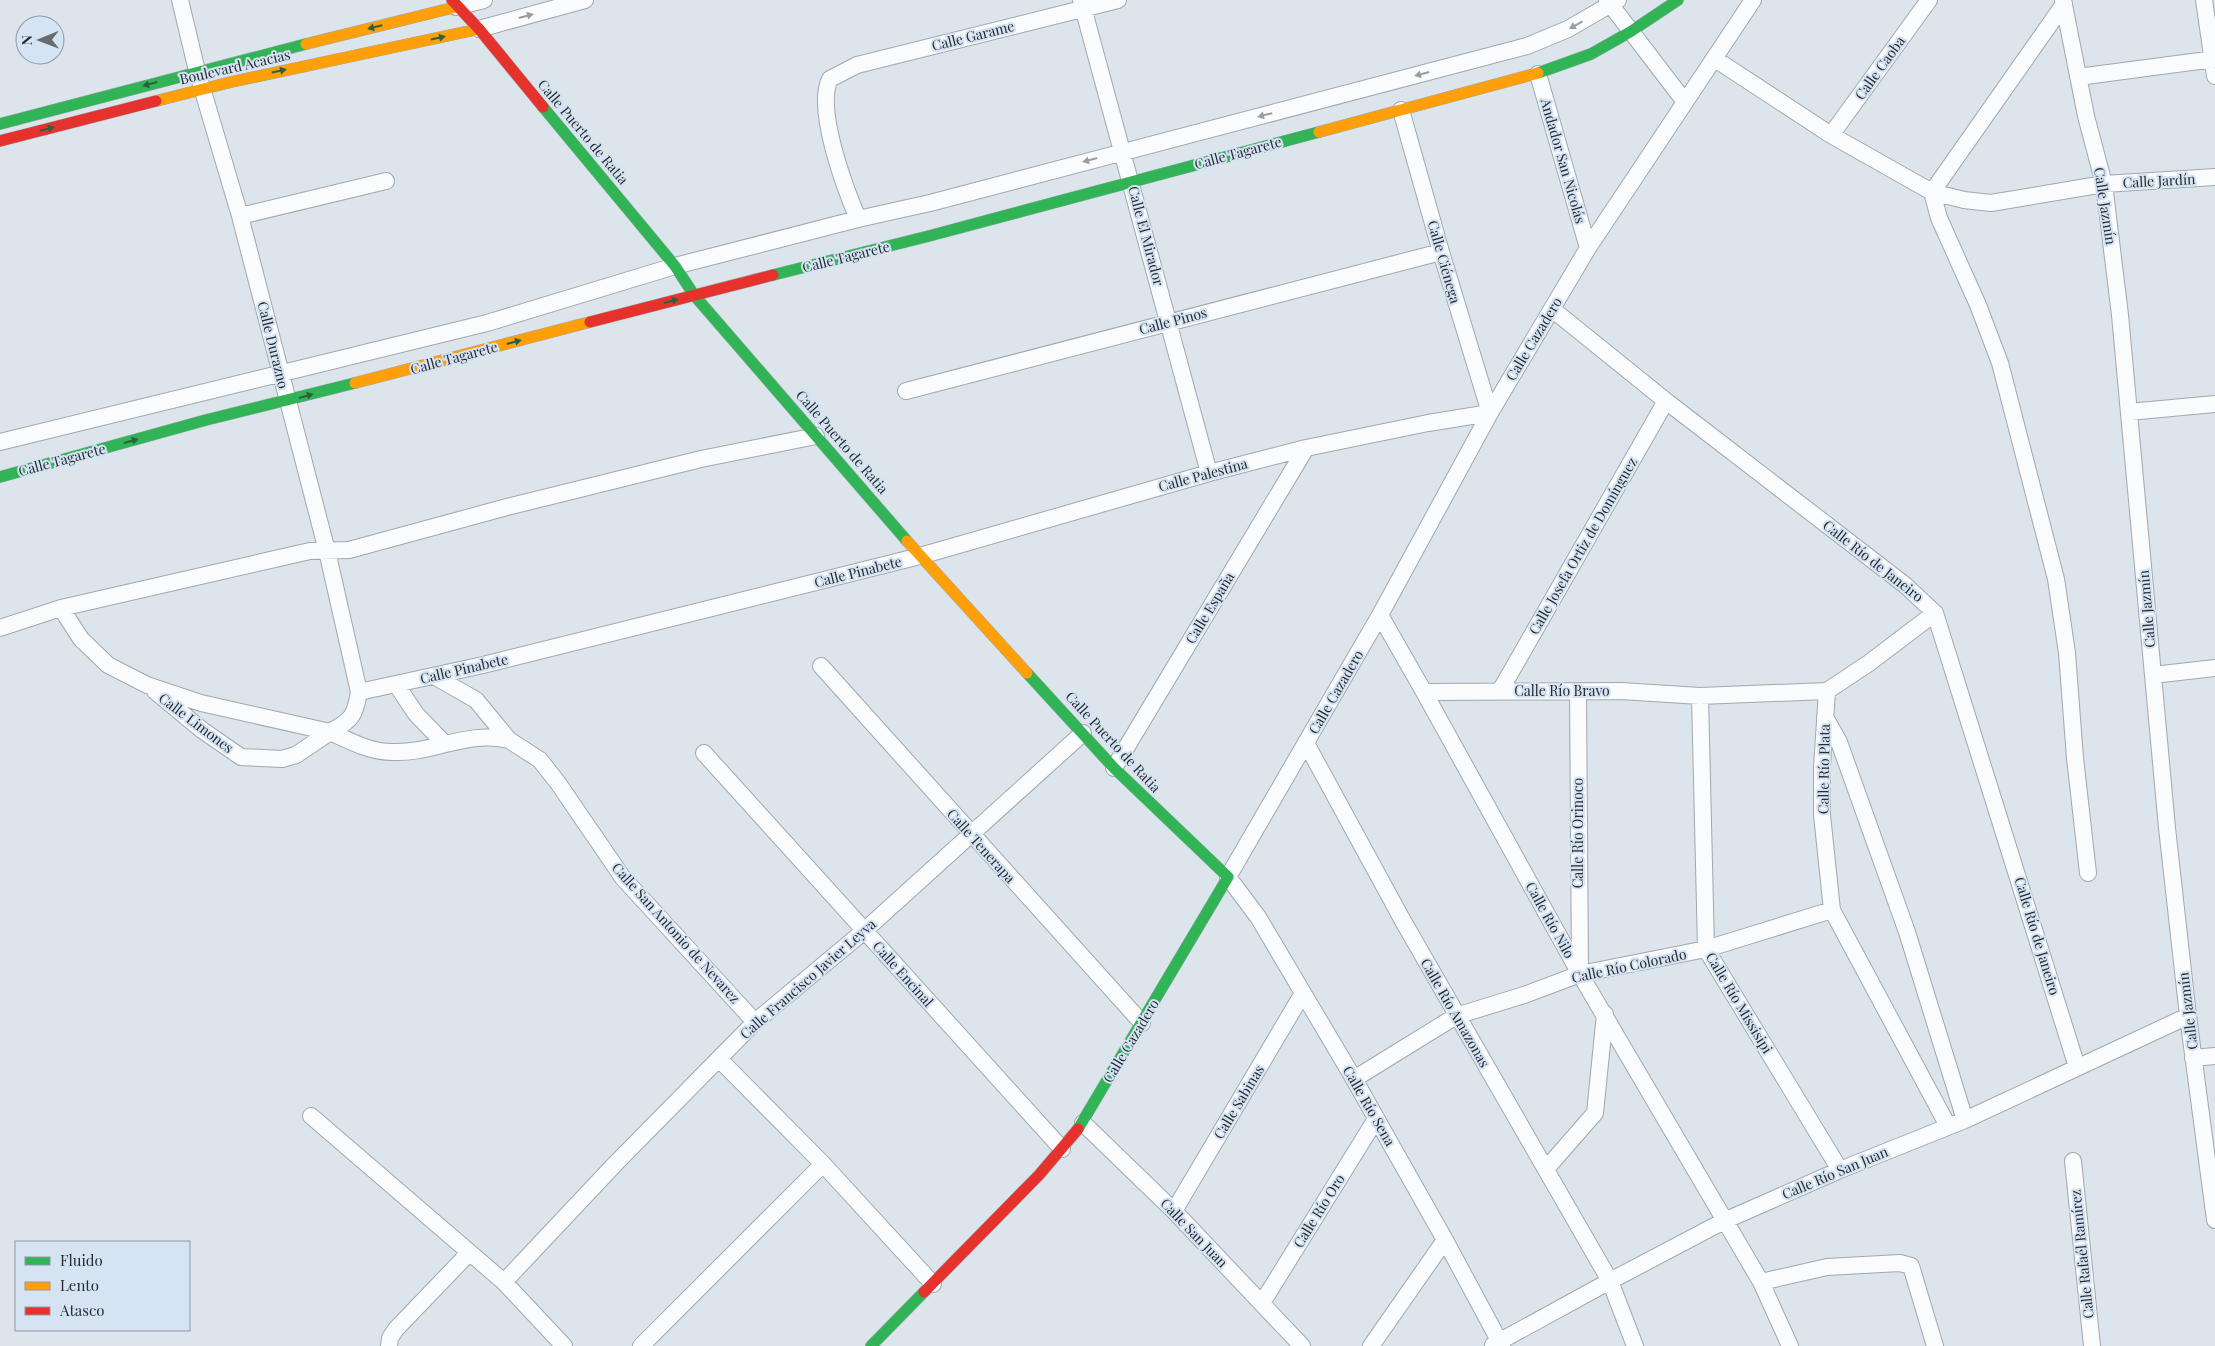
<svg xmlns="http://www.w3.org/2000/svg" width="2215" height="1346" viewBox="0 0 2215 1346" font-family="'Playfair Display',serif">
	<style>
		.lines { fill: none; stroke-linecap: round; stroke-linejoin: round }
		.street-casing { stroke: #a1a8ae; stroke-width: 18 }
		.fast-casing { stroke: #a1a8ae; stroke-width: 12 }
		.slow-casing { stroke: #a1a8ae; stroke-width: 12 }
		.jam-casing { stroke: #a1a8ae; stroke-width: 12 }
		.street { stroke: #fafbfc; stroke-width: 16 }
		.fast { stroke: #30b455; stroke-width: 11 }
		.slow { stroke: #ff9f0a; stroke-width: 11 }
		.jam { stroke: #e5322d; stroke-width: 11 }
		.oneway { fill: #9b9da1 }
		.oneway2 { fill: #2a623f }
		.labels { text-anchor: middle; stroke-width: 4; stroke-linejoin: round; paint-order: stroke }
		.street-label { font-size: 14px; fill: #262b31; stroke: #d5e3f3 }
	</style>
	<rect width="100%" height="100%" fill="#dce4ec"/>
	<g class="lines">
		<g class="street-casing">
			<path id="street" d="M1081,0L1209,473
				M1607,0L1685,102
				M2063,0L2086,116L2104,184L2120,315L2167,828L2188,1016L2215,1220
				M2204,0L2215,76
				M2064,4L1932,192L1939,218L1978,305L2000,363L2056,579L2067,653L2075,758L2088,873
				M456,7L484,0
				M479,29L585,0
				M1715,59L1831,135L1932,192L1964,200L1991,203L2104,184L2215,177
				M1538,74L1588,248
				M2078,77L2215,59
				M1401,110L1441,252L1490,413
				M1831,135L1929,0
				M240,216L386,181
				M858,219C845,188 815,109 830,79L857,65L1118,0
				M1552,309L1666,401L1905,585L1935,613L2077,1067
				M906,391L1441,252
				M2129,412L2215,404
				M0,442L487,323L675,266L858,219L930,203L1527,46L1568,29L1618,0
				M61,608L81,639L108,665L147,685L201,703L330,732C352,720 355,716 359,692L327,551L240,216L197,71L180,0
				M1380,615L1424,692L1580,974L1761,1282L1790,1346
				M0,628L61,608L310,551L349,550L507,507L701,459L816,436
				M821,666L1142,1023
				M2153,675L2215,668
				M434,676L476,700L509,740L540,760L558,783L623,878L755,1022
				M396,684L416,714L445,744
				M155,691L202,730L241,757L282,759L296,755L330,732C350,741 370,752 392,752C433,754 466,730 509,740
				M1500,691L1666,401
				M1578,691L1580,971
				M1827,691L1822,767V815L1832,910L1948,1126
				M1827,691L1869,663L1935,613
				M359,692L483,665L920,556L1209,473L1306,448L1428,423L1490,413
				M1424,692L1621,691L1700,696L1827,691
				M1700,696L1706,949L1840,1170
				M1825,717L1839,742L1907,932L1965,1120
				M1306,743L1403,921L1610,1281L1635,1346
				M704,753L1062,1149
				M1114,768L1306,448
				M2193,1058L2215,1056
				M719,1059L823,1164L933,1284
				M1354,1079L1456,1016L1524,995L1580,974L1706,949L1832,910
				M311,1116L504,1282L564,1346
				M1083,1123L1174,1211L1302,1346
				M2073,1161L2092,1346
				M1546,1169L1595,1113L1605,1014
				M1174,1211L1303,993
				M504,1282L616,1163L755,1022L864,931L1083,733
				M1761,1282L1827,1267L1900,1263L1911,1266L1935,1346
				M1262,1303L1376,1119
				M1493,1345L1610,1281L1724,1221L1840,1170L1965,1120L2188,1016
				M389,1346L390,1338L396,1329L469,1253
				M641,1346L823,1164
				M1371,1346L1445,1240
				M1502,1346L1445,1240L1354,1079L1258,917L1228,877L1380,615L1490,413L1588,248L1753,0"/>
		</g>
		<g class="fast-casing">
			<path id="fast" d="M1538,73L1591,54L1630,32L1678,0
				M543,107L675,266L694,295L907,541
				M0,124L306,44
				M773,275L929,236L1319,132
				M0,477L206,420L355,383
				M1027,673L1114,768L1228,877L1078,1129
				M871,1346L924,1292"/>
		</g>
		<g class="slow-casing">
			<path id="slow" d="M306,44L456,7
				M156,101L231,82L479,29
				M1319,132L1538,73
				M355,383L590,322
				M907,541L1027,673"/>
		</g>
		<g class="jam-casing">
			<path id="jam" d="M452,0L479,29L543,107
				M0,141L156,101
				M590,322L773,275
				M924,1292L1039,1175L1078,1129"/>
		</g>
		<use href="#street" class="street"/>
		<use href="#fast" class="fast"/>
		<use href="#slow" class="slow"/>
		<use href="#jam" class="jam"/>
	</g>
	<defs><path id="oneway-solid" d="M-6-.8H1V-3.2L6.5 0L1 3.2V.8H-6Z" transform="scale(1.25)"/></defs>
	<g class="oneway">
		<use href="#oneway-solid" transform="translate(526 16) rotate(-15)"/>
		<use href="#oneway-solid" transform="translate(1576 25) rotate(151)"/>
		<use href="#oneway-solid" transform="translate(1422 74) rotate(165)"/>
		<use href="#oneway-solid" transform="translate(1265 115) rotate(166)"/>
		<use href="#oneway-solid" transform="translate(1090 160) rotate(165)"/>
	</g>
	<g class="oneway2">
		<use href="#oneway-solid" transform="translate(375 27) rotate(166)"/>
		<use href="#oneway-solid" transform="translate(438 38) rotate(-12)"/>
		<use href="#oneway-solid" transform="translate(279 71) rotate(-12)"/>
		<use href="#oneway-solid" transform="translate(150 84) rotate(165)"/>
		<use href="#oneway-solid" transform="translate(47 129) rotate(-14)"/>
		<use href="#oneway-solid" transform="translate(671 301) rotate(-15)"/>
		<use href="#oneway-solid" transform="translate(514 342) rotate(-15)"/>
		<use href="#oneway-solid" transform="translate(306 396) rotate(-15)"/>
		<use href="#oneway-solid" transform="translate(131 441) rotate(-15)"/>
	</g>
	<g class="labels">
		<g class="street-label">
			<text transform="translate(973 36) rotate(-14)" y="5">Calle Garame</text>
			<text transform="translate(235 67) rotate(-13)" y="5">Boulevard Acacias</text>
			<text transform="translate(1880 68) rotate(-54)" y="5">Calle Caoba</text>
			<text transform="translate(583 132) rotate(50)" y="5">Calle Puerto de Ratia</text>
			<text transform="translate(1238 153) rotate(-15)" y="5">Calle Tagarete</text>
			<text transform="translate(1563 161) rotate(74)" y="5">Andador San Nicolás</text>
			<text transform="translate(2159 181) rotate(-3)" y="5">Calle Jardín</text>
			<text transform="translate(2105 206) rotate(81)" y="5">Calle Jazmín</text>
			<text transform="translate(1146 236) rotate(75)" y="5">Calle El Mirador</text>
			<text transform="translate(846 257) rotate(-14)" y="5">Calle Tagarete</text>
			<text transform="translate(1444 262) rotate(74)" y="5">Calle Ciénega</text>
			<text transform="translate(1173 321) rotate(-15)" y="5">Calle Pinos</text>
			<text transform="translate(1534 339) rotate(-59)" y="5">Calle Cazadero</text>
			<text transform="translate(273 345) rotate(76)" y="5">Calle Durazno</text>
			<text transform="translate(454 358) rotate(-15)" y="5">Calle Tagarete</text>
			<text transform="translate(842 442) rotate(49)" y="5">Calle Puerto de Ratia</text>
			<text transform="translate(62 460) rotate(-15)" y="5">Calle Tagarete</text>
			<text transform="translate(1203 475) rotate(-15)" y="5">Calle Palestina</text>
			<text transform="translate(1583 546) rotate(-60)" y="5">Calle Josefa Ortiz de Domínguez</text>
			<text transform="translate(1873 561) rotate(38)" y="5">Calle Río de Janeiro</text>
			<text transform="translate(858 572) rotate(-14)" y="5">Calle Pinabete</text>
			<text transform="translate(1210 608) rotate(-59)" y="5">Calle España</text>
			<text transform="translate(2147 609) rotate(-95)" y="5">Calle Jazmín</text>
			<text transform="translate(464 669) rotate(-13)" y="5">Calle Pinabete</text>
			<text x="1562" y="696">Calle Río Bravo</text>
			<text transform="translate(1336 692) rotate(-60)" y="5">Calle Cazadero</text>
			<text transform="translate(196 723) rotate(37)" y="5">Calle Limones</text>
			<text transform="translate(1113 742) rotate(47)" y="5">Calle Puerto de Ratia</text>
			<text transform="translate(1824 769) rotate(-89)" y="5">Calle Río Plata</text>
			<text transform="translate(1578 833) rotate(-90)" y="5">Calle Río Orinoco</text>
			<text transform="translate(981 846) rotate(48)" y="5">Calle Tenerapa</text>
			<text transform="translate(1550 920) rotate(61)" y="5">Calle Río Nilo</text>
			<text transform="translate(676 933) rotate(48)" y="5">Calle San Antonio de Nevarez</text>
			<text transform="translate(2037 936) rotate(73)" y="5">Calle Río de Janeiro</text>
			<text transform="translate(1629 966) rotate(-12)" y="5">Calle Río Colorado</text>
			<text transform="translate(903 974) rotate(48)" y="5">Calle Encinal</text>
			<text transform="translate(808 979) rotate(-41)" y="5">Calle Francisco Javier Leyva</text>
			<text transform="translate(1739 1003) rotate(59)" y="5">Calle Río Missisipi</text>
			<text transform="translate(2188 1011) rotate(-97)" y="5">Calle Jazmín</text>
			<text transform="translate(1455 1013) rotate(60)" y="5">Calle Río Amazonas</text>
			<text transform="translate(1131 1041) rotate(-59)" y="5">Calle Cazadero</text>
			<text transform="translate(1239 1102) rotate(-59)" y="5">Calle Sabinas</text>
			<text transform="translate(1369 1106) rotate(60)" y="5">Calle Río Sena</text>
			<text transform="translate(1835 1173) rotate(-23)" y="5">Calle Río San Juan</text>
			<text transform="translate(1319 1211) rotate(-58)" y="5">Calle Río Oro</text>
			<text transform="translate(1194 1233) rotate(46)" y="5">Calle San Juan</text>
			<text transform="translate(2082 1254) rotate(-96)" y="5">Calle Rafaél Ramírez</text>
		</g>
	</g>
	<rect x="15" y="1241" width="175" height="90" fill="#d5e3f3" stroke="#8f99a5"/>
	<rect x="25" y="1257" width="25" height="8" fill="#30b455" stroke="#8f99a5"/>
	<text x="60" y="1266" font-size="15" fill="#262b31">Fluido</text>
	<rect x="25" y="1282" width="25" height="8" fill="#ff9f0a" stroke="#8f99a5"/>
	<text x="60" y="1291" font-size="15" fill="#262b31">Lento</text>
	<rect x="25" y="1307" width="25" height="8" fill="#e5322d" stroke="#8f99a5"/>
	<text x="60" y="1316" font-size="15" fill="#262b31">Atasco</text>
	<g transform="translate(40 40) rotate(269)"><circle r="24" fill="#d5e3f3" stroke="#8f99a5"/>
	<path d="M0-4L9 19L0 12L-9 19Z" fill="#666c72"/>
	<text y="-8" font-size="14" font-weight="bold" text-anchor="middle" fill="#262b31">N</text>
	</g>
</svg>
